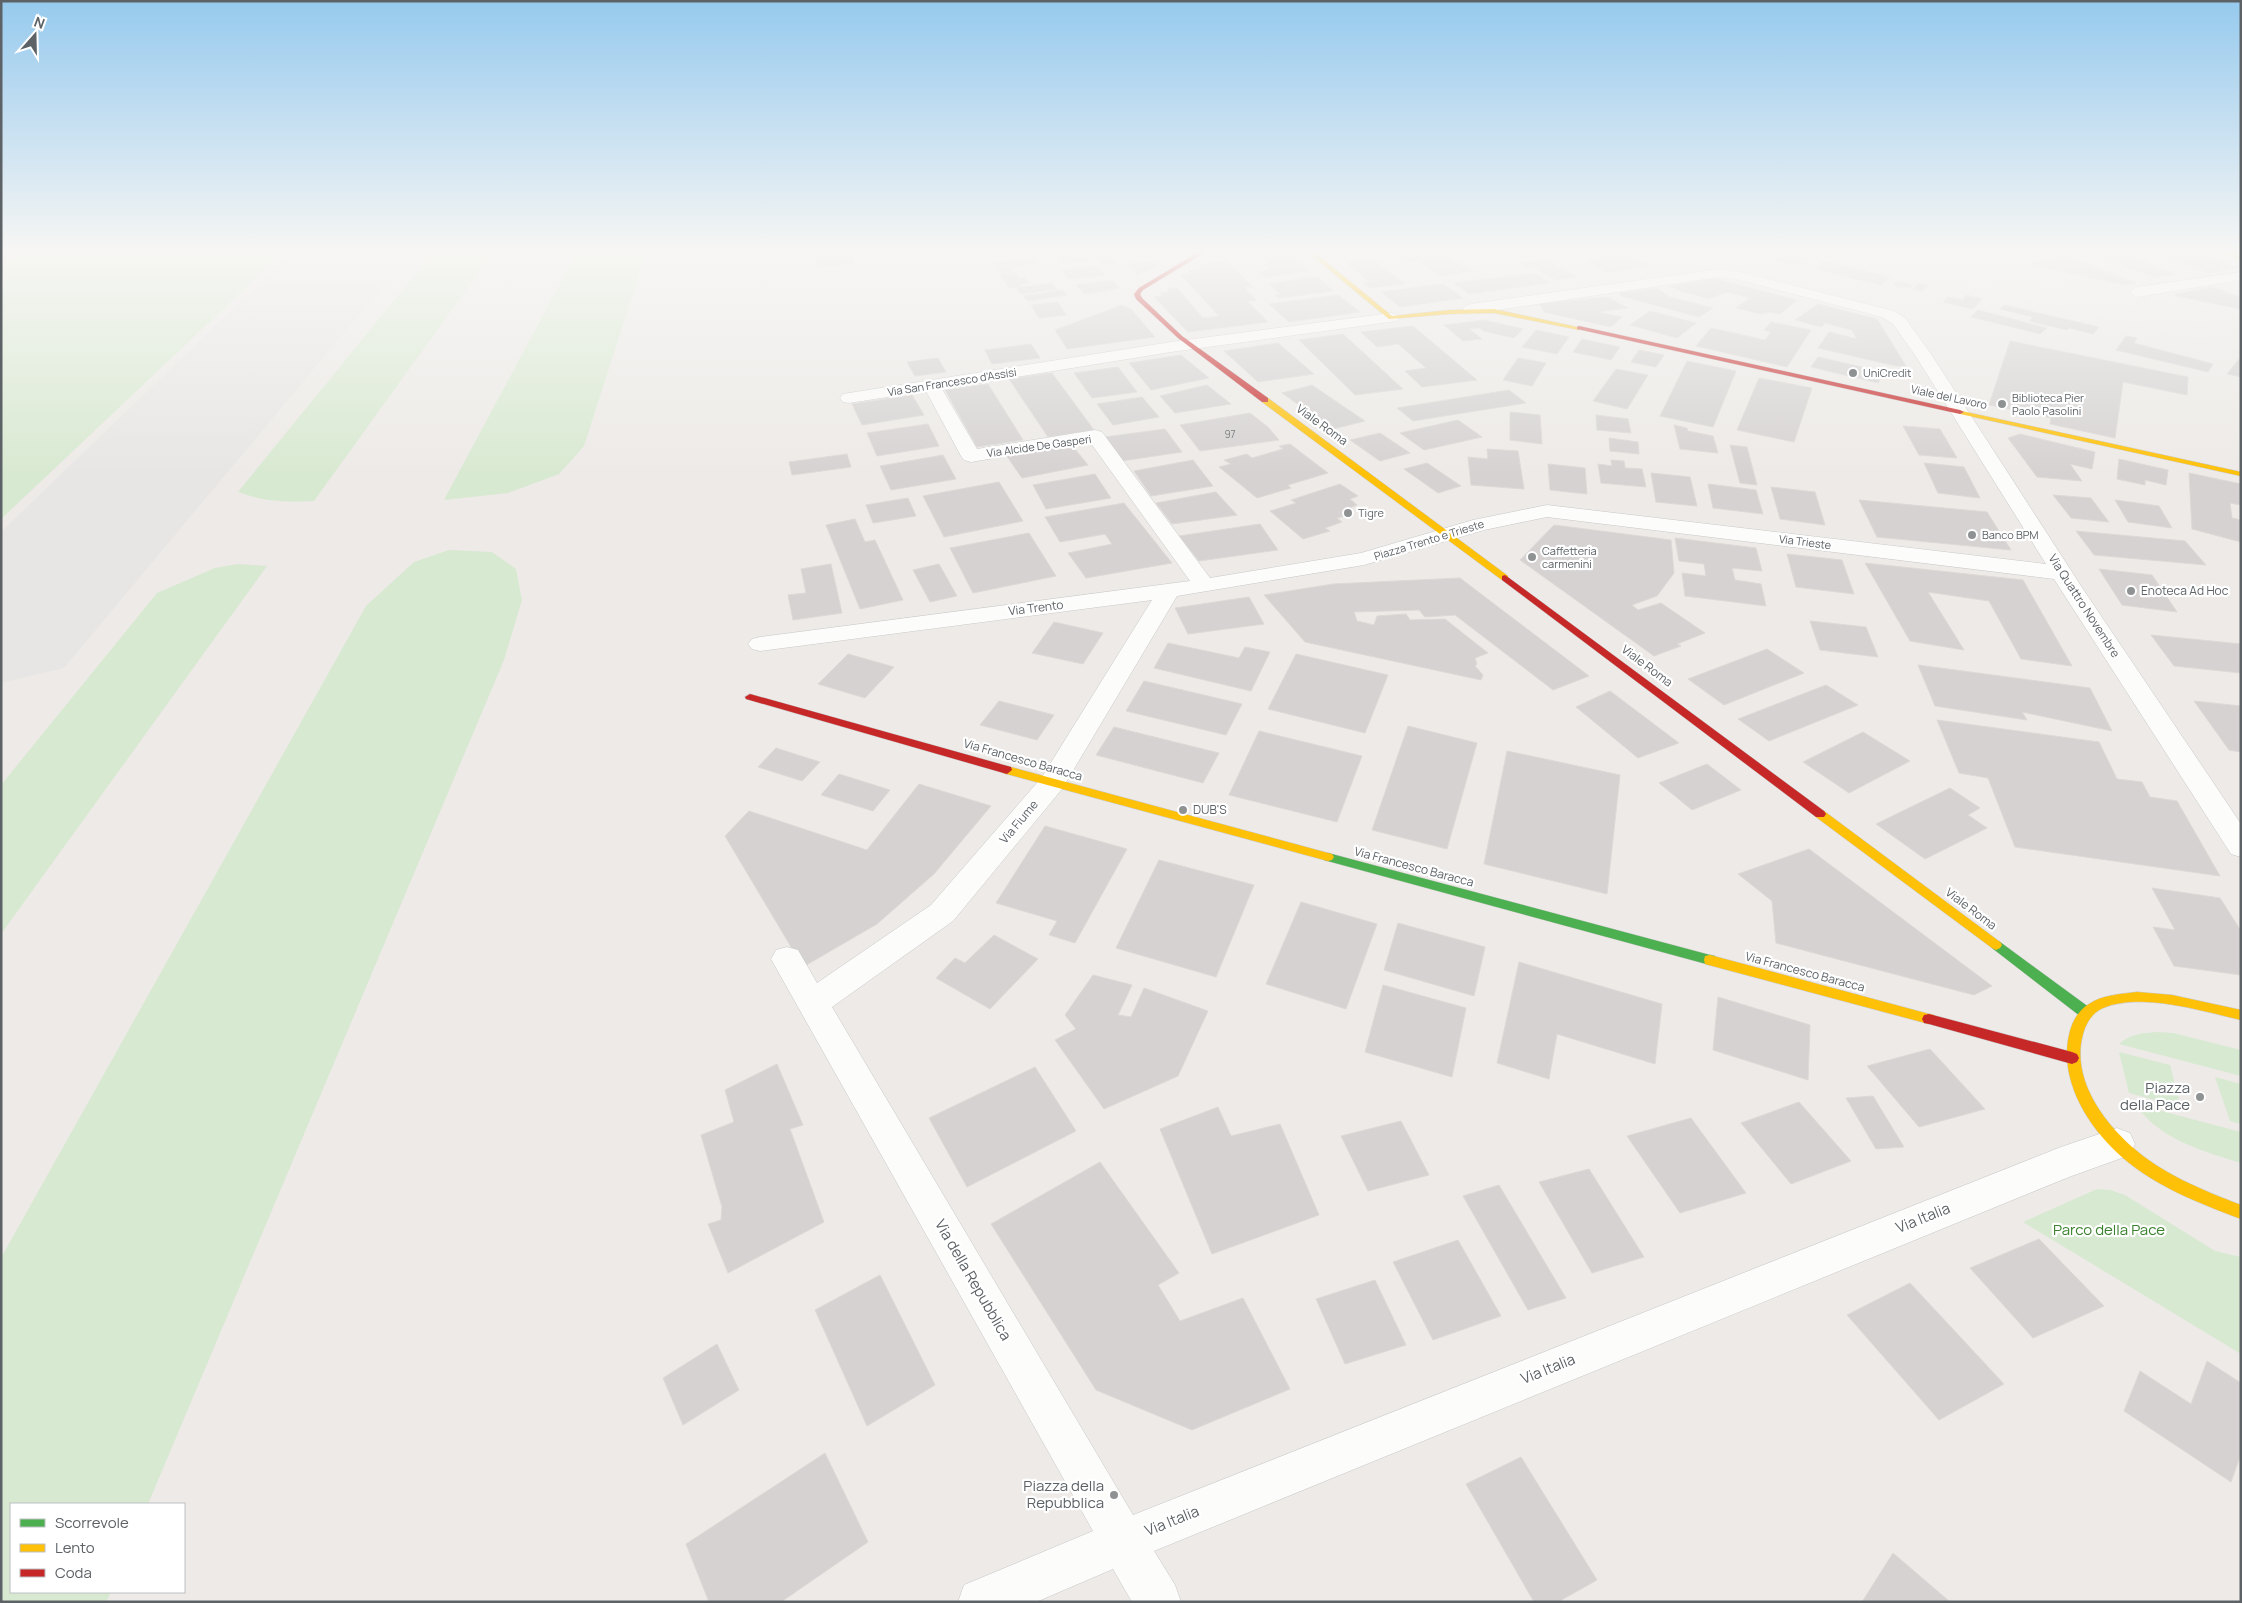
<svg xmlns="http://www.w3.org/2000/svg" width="2242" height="1603" viewBox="0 0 2242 1603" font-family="Manrope,sans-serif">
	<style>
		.green { fill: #d8e9d1 }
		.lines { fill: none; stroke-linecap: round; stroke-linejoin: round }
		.runway { fill: #e8e6e4; fill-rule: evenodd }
		.building { fill: #d5d2d1; stroke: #dcd9d6 }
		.street-casing { stroke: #c8c8c8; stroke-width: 1 }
		.fast-casing { stroke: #c8c8c8; stroke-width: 1 }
		.slow-casing { stroke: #c8c8c8; stroke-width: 1 }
		.jam-casing { stroke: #c8c8c8; stroke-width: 1 }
		.street { fill: #fcfcfb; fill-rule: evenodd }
		.fast { fill: #4caf50; fill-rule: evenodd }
		.slow { fill: #ffc107; fill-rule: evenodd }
		.jam { fill: #c62828; fill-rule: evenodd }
		.rail { stroke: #e3e2e2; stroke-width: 2; stroke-dasharray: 0.5 4; stroke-linecap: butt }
		.poi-dot { fill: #8f9293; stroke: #fff; stroke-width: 2 }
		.labels { text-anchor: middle; stroke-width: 4.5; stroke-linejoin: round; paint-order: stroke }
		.number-label { font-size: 10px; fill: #7c7f82 }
		.far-poi-label { font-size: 11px; fill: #5c6266; stroke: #fff; text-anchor: start }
		.far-street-label { font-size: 11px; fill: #5c6266; stroke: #fff }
		.street-label { font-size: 12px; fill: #5c6266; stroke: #fff }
		.poi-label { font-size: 12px; fill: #5c6266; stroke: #fff; text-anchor: start }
		.near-poi-label { font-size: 15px; fill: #5c6266; stroke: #fff; text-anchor: end }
		.near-street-label { font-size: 15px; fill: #5c6266; stroke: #fff }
		.near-park-label { font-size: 15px; fill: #3b822e; stroke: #fff }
	</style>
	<rect width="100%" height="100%" fill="#edeae7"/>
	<path class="green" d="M26,250H286L1,519V266Z
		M435,250H495L314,501C285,502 266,502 238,492Z
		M578,250H647L584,446L559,474L508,493L444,500Z
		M449,550L492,552L516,569L522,600L504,660L148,1504H11V1592H111L106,1602H1V1258L366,606L414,562Z
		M238,564L267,566L1,934V785L157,593L215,568Z
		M2157,1032L2173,1033L2241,1050V1076L2119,1044C2130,1034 2143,1033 2157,1032Z
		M2119,1052L2170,1065L2181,1107L2129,1093Z
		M2215,1077L2241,1084V1124L2230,1121Z
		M2135,1104L2241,1132V1163C2202,1151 2159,1139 2135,1104Z
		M2097,1189L2110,1190L2125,1195L2215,1251L2241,1257V1354L2023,1222Z"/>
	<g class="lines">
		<path class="runway" d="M294,250H410L394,273L64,668L1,683V532Z"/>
	</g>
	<path class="building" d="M1081,250L1090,260L1062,263L1053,254Z
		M1090,250H1105L1117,263L1103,265Z
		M1117,250H1169L1170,251L1123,257Z
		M1283,250L1309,271L1265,277L1259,272L1270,270L1263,264L1271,263L1268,261L1272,260L1269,258L1259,259L1253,254Z
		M1327,250H1368L1372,253L1335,256Z
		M1385,250H1432L1473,271L1441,276L1417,261L1404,263Z
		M1466,250H1491L1500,254L1482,257Z
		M1733,250H1777L1811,258L1800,266Z
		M2146,250H2188L2239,268L2209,273Z
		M2114,251L2176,274L2154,277L2093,254Z
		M853,253L854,264L816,267L817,255Z
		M1622,255L1649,265L1608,273L1588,261Z
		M2068,257L2136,283L2125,285L2032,265L2031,262Z
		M1033,258L1038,263L1011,267L1014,271L1001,273L993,263Z
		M1372,259L1405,284L1370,288L1363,283L1370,282L1345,262Z
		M1546,259L1577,277L1556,280L1532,267L1526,268L1520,263Z
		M1152,261L1157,266L1145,272L1137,274L1128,264Z
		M1227,261L1253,287H1244L1256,300L1247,301L1268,322L1188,332L1154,297L1163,296L1160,293L1169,292L1167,289L1177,288L1203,318L1219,316L1181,275L1192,273L1189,271L1203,269L1199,265Z
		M1824,261L1890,277L1881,285L1814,269Z
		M1097,266L1105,275L1068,279L1062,270Z
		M1015,272L1020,278L1024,277L1029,283L1019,284L1021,287L1009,288L999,274Z
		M1535,273L1550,283L1469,294L1454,283Z
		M1317,276L1333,291L1279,298L1275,295L1280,294L1269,284Z
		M1713,279H1716L1797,300L1780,314L1769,312L1761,314L1736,308L1750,298L1727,292L1708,299L1690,293H1684L1670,286Z
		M1112,280L1120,288L1085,294L1076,285Z
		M1895,282L1907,283L1913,287H1898L1894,285Z
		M1051,283L1057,289L1021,294L1016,288Z
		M1919,283L1928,286L1922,291L1913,289Z
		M1443,284L1463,298L1400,307L1381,292Z
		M2213,287L2241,298V309L2176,296L2175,294Z
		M1656,288L1670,297L1713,308L1699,317L1621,296L1620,293Z
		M1062,290L1067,295L1028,301L1023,296Z
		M1338,295L1360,312L1289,322L1269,304Z
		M1966,295L1982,299L1973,309L1943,302L1948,297L1963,300Z
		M1607,297L1628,308L1597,312L1622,317L1611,327L1544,312L1540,304Z
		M1058,302L1066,315L1039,318L1031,305Z
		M1818,304L1877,319L1906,366H1896L1818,348L1829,332L1857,339L1852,330L1825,323L1822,327L1795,320Z
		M1122,305L1131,309L1155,337L1067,349L1055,330Z
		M2004,305L2099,327L2093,334L2069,328L2067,330L2029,321L2033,317L2000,309Z
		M1978,310L2047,328L2040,334L1971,317Z
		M1650,311L1696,323L1677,338L1630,325Z
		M1484,320L1523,329L1514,338L1484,331L1480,328L1469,329L1482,339L1463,341L1444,325Z
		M1771,322L1811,330L1787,367L1696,346L1711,328L1765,340L1771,332L1764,330Z
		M1413,326L1477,380L1422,387L1405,371L1426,368L1398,344L1377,347L1361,332Z
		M1536,330L1569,337L1557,354L1522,347Z
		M1343,334L1403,389L1355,395L1299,340Z
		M2126,336L2137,338L2134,343L2213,364L2208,372L2116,350Z
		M1582,339L1620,347L1611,360L1573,352Z
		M2010,341L2188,377L2187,395L2123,382L2115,438L2050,424L2051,418L1989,405Z
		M1278,343L1314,374L1258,382L1224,351Z
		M1031,344L1040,358L992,364L985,350Z
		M1639,350L1664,355L1656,367L1631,362Z
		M1181,355L1209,378L1151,390L1129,363Z
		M1818,357L1884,372L1878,383L1811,367Z
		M938,358L946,372L915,376L907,362Z
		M1518,358L1546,363L1532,386L1503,380Z
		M2239,359L2241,360V377L2227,374Z
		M1687,361L1736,371L1713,427L1660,416Z
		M1118,367L1137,392L1092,398L1074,373Z
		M1616,369L1648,375L1627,409L1593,401Z
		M1052,373L1094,430L1048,437L1009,379Z
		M1759,378L1812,388L1794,442L1737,430Z
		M988,384L1023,440L977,447L945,390Z
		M1207,385L1231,404L1175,413L1160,396Z
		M1312,385L1365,421L1333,429L1282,393Z
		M1509,390L1526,403L1413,421L1397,408Z
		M912,395L924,415L862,425L852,404Z
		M1142,397L1159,417L1113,425L1097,404Z
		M1510,412L1540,415L1542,444L1510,440Z
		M1250,413L1268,427L1279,440L1200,451L1180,425Z
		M1596,415L1628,419L1631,433L1597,430Z
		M1458,420L1482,437L1424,450L1400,433Z
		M928,424L939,446L877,456L867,433Z
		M1674,425L1687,428L1688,431L1713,436L1718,453L1680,449Z
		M1903,426L1940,429L1957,458L1919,455Z
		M1165,429L1182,452L1121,461L1105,437Z
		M1380,433L1410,453L1380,461L1350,440Z
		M2020,434L2095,452L2092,469L2070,464L2082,481L2037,477L2008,438Z
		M1609,438L1638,442L1639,454L1610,451Z
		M1070,443L1088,465L1022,478L1006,455Z
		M1290,444L1328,473L1288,485L1291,488L1257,498L1219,467L1231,464L1224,460L1247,454L1252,458L1283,449L1279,446Z
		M1730,445L1747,447L1757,485L1740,483Z
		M1487,449L1518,451L1524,489L1471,485L1468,457L1488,459Z
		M847,454L851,467L792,475L789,462Z
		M943,455L956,479L891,490L880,466Z
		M2119,459L2168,470L2166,485L2145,480V485L2117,479Z
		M1193,460L1213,486L1151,496L1134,471Z
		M1611,460L1624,461L1625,468L1642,469L1646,487L1601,483L1598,464L1612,466Z
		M1427,463L1461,486L1438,493L1404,469Z
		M1924,463L1964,467L1980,498L1938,493Z
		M1548,464L1585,468L1587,494L1550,490Z
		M1651,473L1690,477L1697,506L1656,502Z
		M2189,473L2241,484V505L2230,503L2232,518L2241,520V542L2192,529Z
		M1095,474L1111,498L1046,509L1033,485Z
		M999,482L1023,521L944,537L923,496Z
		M1340,484L1358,496L1350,499L1357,505L1342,511L1349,515L1337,518L1342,522L1325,528L1330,531L1303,539L1270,511L1296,503L1291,500Z
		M1708,484L1756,490L1763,514L1713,508Z
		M1771,487L1815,492L1825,525L1780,519Z
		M1216,492L1237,515L1172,524L1156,503Z
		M2053,495L2091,498L2109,522L2071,518Z
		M908,498L916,516L873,523L866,505Z
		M1859,500L1987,512L2011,550L1877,537Z
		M2115,500L2159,506L2172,528L2128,522Z
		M1124,503L1172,563L1086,578L1068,553L1112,544L1105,534L1060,542L1045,517Z
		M855,519L865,542L875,540L903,600L860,609L826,525Z
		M1260,524L1278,550L1199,561L1179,536Z
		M1554,525L1671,540L1674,573L1657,596L1632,605L1638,610L1661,603L1705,633L1677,644L1681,646L1654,656L1520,560Z
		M2076,531L2185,541L2206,565L2094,555Z
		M1029,533L1056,576L973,593L950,548Z
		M1675,538L1756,548L1762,571L1732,568L1735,580L1761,584L1766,606L1685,596L1682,573L1706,576L1704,564L1679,561Z
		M1787,554L1842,560L1854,594L1796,587Z
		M1865,563L2023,580L2072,666L2021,659L1989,601L1928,592L1964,650L1910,641Z
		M831,564L842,613L793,620L788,595L806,593L801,569Z
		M939,564L957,596L930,602L913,570Z
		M2099,569L2152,575L2177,612L2122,605Z
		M1460,578L1589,676L1553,690L1455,615L1425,617L1419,610L1354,612L1357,621L1374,625L1377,616L1406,614L1410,620L1445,619L1488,653L1475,658L1477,664L1475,666L1483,675L1481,680L1305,642L1264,595L1333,584Z
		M1249,597L1264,624L1188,634L1175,608Z
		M1810,621L1866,627L1878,657L1820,650Z
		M1054,622L1103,633L1083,664L1032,653Z
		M2151,635L2241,644V673L2174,666Z
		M1168,643L1239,658L1245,647L1270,652L1251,691L1154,668Z
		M1767,649L1804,673L1724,705L1688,679Z
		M848,654L894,667L865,698L818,684Z
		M1296,654L1388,675L1365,733L1268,709Z
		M1918,665L2090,688L2112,731L2022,712L2027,720L1935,706Z
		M1144,681L1242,704L1226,735L1126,711Z
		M1826,685L1858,705L1769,741L1738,719Z
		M1610,691L1679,743L1638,758L1576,707Z
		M999,701L1054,715L1037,740L980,725Z
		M2194,701L2241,706V752L2229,750Z
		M1937,720L2099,742L2117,779L2142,782L2150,797L2177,801L2220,876L2015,847L1988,778L1959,773Z
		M1408,726L1477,743L1447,849L1372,830Z
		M1114,727L1219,753L1203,783L1096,755Z
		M1259,731L1362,756L1337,822L1229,795Z
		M1863,732L1910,761L1849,793L1803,762Z
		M776,748L820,762L802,781L758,767Z
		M1507,751L1620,775L1607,894L1484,864Z
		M1707,764L1741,790L1692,810L1659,783Z
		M839,774L890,790L873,811L821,795Z
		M919,784L991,806L934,874L877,924L803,967L725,836L749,811L867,850Z
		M1950,788L1980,808L1968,815L1987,828L1925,859L1876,824Z
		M1045,826L1127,849L1075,943L1049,935L1057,921L996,903Z
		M1809,849L1992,986L1974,995L1776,943L1772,901L1738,874Z
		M1159,860L1254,885L1216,977L1116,948Z
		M2152,888L2220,898L2241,931V975L2174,966L2153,927L2175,930Z
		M1301,902L1377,924L1346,1009L1266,984Z
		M1398,923L1485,947L1474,996L1384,970Z
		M994,935L1038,959L990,1009L936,978L955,958L965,963Z
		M1519,962L1662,1004L1655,1064L1557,1034L1549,1079L1497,1063Z
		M1093,975L1132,985L1118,1015L1131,1017L1144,988L1208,1011L1178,1076L1104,1109L1055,1040L1076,1029L1065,1015Z
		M1383,985L1466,1008L1452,1077L1365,1052Z
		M1718,997L1810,1025L1808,1080L1713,1050Z
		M1930,1049L1985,1109L1919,1127L1867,1066Z
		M777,1064L803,1125L790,1129L824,1222L728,1273L708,1224L721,1220L722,1207L701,1135L734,1122L725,1090Z
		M1035,1067L1076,1131L967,1187L929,1118Z
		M1873,1096L1904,1147L1876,1149L1846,1098Z
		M1799,1102L1851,1161L1791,1184L1741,1123Z
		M1218,1107L1231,1136L1280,1124L1319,1215L1212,1254L1160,1129Z
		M1691,1118L1746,1193L1680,1213L1627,1136Z
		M1401,1121L1429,1175L1368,1191L1341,1136Z
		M1100,1162L1179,1273L1158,1285L1180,1321L1243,1298L1290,1389L1192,1430L1096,1390L991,1224Z
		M1589,1169L1644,1257L1592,1273L1539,1182Z
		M1499,1185L1566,1298L1528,1310L1463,1196Z
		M2039,1239L2104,1306L2033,1338L1970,1268Z
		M1458,1240L1501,1316L1433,1340L1393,1262Z
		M880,1275L935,1385L867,1426L815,1310Z
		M1375,1280L1406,1345L1345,1364L1316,1299Z
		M1910,1283L2004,1384L1939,1420L1847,1315Z
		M717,1344L739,1390L683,1425L663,1378Z
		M2207,1361L2241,1383V1454L2231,1482L2124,1411L2140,1371L2191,1404Z
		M825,1453L868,1542L781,1602H709L686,1544Z
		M1521,1457L1597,1580L1558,1602H1534L1466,1484Z
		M1893,1553L1949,1601V1602H1862Z"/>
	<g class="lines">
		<g class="street-casing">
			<path id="street" d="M1719,269L1740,272L1894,311L1905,318L1931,354L2083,589L2241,824V857L2231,854L2054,579L1547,517L1484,530L1364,565L1177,596L1062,789L953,921L832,1007L1133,1515L2061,1147L2117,1128L2130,1133L2135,1144L2130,1155L2069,1177L1154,1551L1175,1585L1181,1602H1132L1113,1569L1036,1602H958L964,1585L1093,1531L771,959L776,950L787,947L798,950L817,983L931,905L1042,777L1152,600L760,651L752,649L748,644L752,639L760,637L1190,581L1090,442L971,462L964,460L961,456L926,391L849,403L843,402L840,398L843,394L849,393L1171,342L1391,313L1397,315L1399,318L1397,321L1171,352L942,389L977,449L1095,430L1102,432L1210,578L1361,553L1473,520L1547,505L2046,564L1915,355L1893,324L1882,317L1740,280L1719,277L1471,314L1465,312L1463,309L1465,306L1471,304Z
				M2241,272V280L2138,297L2133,295L2130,292L2133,289L2138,287Z"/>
		</g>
		<g class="fast-casing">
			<path id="fast" d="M1328,853L1710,955L1715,956L1716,960L1715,964L1710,965L1324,860L1322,857L1324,854Z
				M1996,940L2000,942L2090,1008L2092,1012L2090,1016L2085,1017L2080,1016L1992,948L1990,945L1992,942Z"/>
		</g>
		<g class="slow-casing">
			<path id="slow" d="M1305,250H1312L1392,316L1450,310L1494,309L1582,328L1579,330L1494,313L1450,314L1389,319Z
				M2216,250H2225L2241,256V260Z
				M1262,398H1268L1508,576V580H1502L1262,402Z
				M1957,410L2241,472V476L1960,414L1956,412Z
				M1007,766L1328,853L1332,854L1334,857L1332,860L1328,861L1003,773L1002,770Z
				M1820,810L1824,811L2000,942L2002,945L2000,948L1996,950L1992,948L1816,817L1814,814L1816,811Z
				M1710,955L1929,1014L1934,1015L1936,1019L1934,1023L1929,1024L1705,964L1704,960L1705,956Z
				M2137,992L2172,995L2241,1010V1020C2201,1011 2142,992 2103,1008C2092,1013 2086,1023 2083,1034C2071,1077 2101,1119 2131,1146C2162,1174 2202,1190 2241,1205V1219C2199,1203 2157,1187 2123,1158C2088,1128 2057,1078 2070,1031C2073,1020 2079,1010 2089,1004C2102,995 2121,994 2137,992Z"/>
		</g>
		<g class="jam-casing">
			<path id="jam" d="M1202,250H1209L1143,290L1140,294L1142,298L1182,336L1268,398V402H1262L1178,338L1136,299L1134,294L1139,288Z
				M1579,326L1960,410L1964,412L1960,414L1577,329V327Z
				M1505,575L1824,811L1826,814L1824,817H1816L1502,580V576Z
				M750,694L1011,767L1012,770L1007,774L746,699L745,697Z
				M1929,1014L2072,1052L2077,1054L2079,1058L2077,1062L2072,1064L1929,1024L1924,1023L1922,1019L1924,1015Z"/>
		</g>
		<use href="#street" class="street"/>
		<use href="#fast" class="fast"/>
		<use href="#slow" class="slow"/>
		<use href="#jam" class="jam"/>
		<path class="rail" d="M1799,250L2241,352
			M1856,250L2241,335
			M1929,250L2241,320"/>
	</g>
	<linearGradient id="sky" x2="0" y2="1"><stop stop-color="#96caee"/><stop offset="0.53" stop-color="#f7f6f4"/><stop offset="1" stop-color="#f7f6f4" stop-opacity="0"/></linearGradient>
	<rect width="2242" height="474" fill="url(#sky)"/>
	<g class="poi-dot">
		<circle cx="1853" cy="373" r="5"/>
		<circle cx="2002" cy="404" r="5"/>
		<circle cx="1348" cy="513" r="5"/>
		<circle cx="1972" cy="535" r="5"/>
		<circle cx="1532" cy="557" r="5"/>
		<circle cx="2131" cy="591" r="5"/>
		<circle cx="1183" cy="810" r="5"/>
		<circle cx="2200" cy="1097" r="5"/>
		<circle cx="1114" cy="1495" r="5"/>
	</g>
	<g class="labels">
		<g class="number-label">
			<text x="1230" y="438">97</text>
		</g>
		<g class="far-poi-label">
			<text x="1863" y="377">UniCredit</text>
			<text x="2012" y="402">Biblioteca Pier<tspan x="2012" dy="13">Paolo Pasolini</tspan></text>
			<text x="1358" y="517">Tigre</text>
			<text x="1982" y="539">Banco BPM</text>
			<text x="1542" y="555">Caffetteria<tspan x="1542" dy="13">carmenini</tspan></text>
		</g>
		<g class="far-street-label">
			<text transform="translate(952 382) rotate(-9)" y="4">Via San Francesco d'Assisi</text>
			<text transform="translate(1949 397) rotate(12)" y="4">Viale del Lavoro</text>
			<text transform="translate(1039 446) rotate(-8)" y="4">Via Alcide De Gasperi</text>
			<text transform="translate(1429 540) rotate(-17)" y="4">Piazza Trento e Trieste</text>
			<text transform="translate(1805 542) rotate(7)" y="4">Via Trieste</text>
		</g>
		<g class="street-label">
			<text transform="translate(1322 425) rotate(36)" y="4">Viale Roma</text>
			<text transform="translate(2084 606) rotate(57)" y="4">Via Quattro Novembre</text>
			<text transform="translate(1036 608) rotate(-7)" y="4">Via Trento</text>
			<text transform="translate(1647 666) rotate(37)" y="4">Viale Roma</text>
			<text transform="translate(1023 760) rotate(16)" y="4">Via Francesco Baracca</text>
			<text transform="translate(1019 822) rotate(-50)" y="4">Via Fiume</text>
			<text transform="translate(1414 867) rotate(15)" y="4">Via Francesco Baracca</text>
			<text transform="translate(1971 909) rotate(37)" y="4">Viale Roma</text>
			<text transform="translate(1805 972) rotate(15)" y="4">Via Francesco Baracca</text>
		</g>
		<g class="poi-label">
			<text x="2141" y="595">Enoteca Ad Hoc</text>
			<text x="1193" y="814">DUB'S</text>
		</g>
		<g class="near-poi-label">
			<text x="2190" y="1093">Piazza<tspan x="2190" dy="17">della Pace</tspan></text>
			<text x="1104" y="1491">Piazza della<tspan x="1104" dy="17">Repubblica</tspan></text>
		</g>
		<g class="near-street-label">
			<text transform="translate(1923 1218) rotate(-22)" y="5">Via Italia</text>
			<text transform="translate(973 1280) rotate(60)" y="5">Via della Repubblica</text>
			<text transform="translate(1548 1369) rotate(-22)" y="5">Via Italia</text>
			<text transform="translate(1172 1521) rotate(-22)" y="5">Via Italia</text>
		</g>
		<g class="near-park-label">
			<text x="2109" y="1235">Parco della Pace</text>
		</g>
	</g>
	<rect width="2242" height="1603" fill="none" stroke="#5c6266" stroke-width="5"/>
	<rect x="10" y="1503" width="175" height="90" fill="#ffffff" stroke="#bec0c2"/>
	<rect x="20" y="1519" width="25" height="8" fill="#4caf50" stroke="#bec0c2"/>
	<text x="55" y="1528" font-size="15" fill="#5c6266">Scorrevole</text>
	<rect x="20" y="1544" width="25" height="8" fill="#ffc107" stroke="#bec0c2"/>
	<text x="55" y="1553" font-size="15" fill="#5c6266">Lento</text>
	<rect x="20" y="1569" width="25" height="8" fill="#c62828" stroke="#bec0c2"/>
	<text x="55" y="1578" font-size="15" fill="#5c6266">Coda</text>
	<g transform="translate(35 35) rotate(20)" stroke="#ffffff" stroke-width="4" paint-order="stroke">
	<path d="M0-4L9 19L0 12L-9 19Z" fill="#5c6266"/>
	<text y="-8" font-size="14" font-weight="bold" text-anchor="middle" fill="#5c6266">N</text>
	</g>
</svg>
